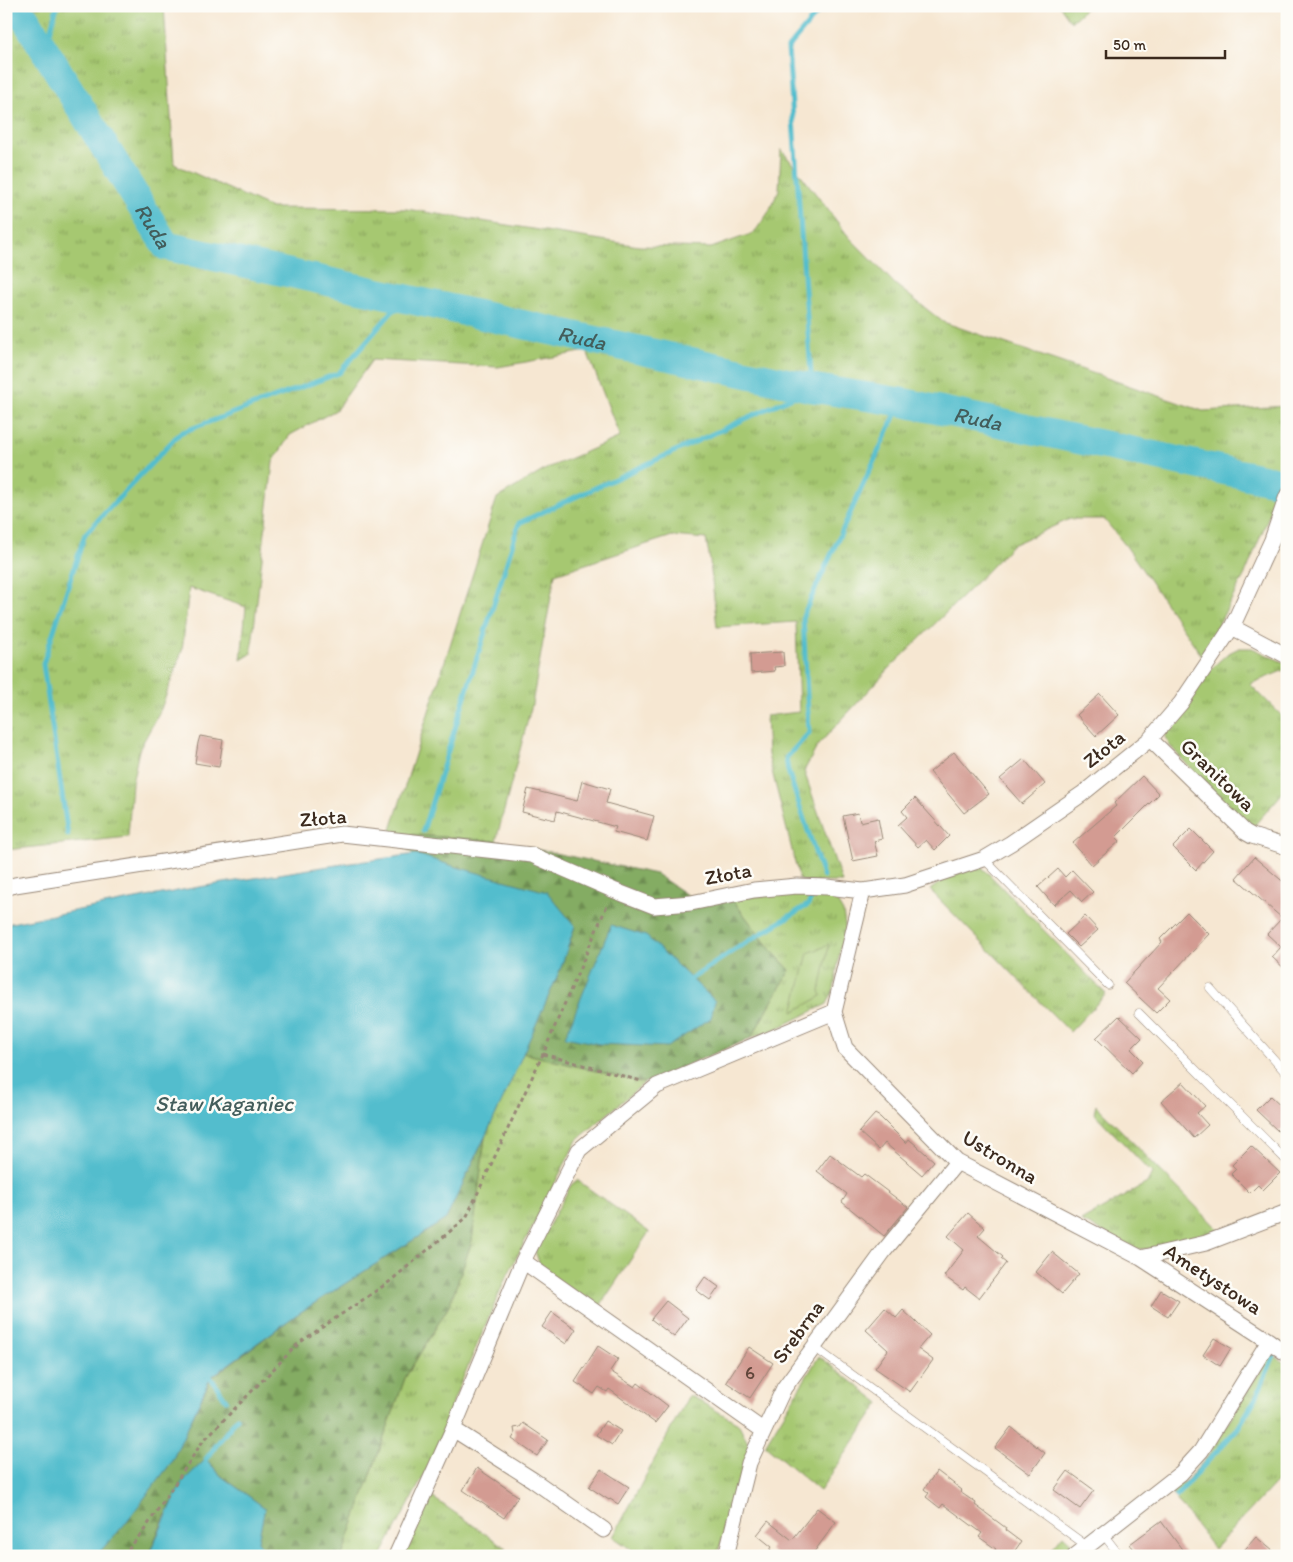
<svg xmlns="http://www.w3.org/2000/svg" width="1293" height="1562" viewBox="0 0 1293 1562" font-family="Itim,sans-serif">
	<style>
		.grass { fill: url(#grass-tufts); stroke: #707948 }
		.forest { fill: url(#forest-firs); stroke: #606b40 }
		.park { fill: #a6c871; stroke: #707948 }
		.water { fill: #52bdcd; stroke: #467476 }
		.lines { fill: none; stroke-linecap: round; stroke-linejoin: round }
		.stream { stroke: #52bdcd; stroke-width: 5 }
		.river { stroke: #52bdcd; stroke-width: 29 }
		.building { fill: #d39b92 }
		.service-casing { stroke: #988878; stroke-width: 9 }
		.minor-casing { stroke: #988878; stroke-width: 17 }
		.path { stroke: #988878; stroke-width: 3; stroke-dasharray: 4 4; stroke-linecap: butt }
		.service { stroke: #fff; stroke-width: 8 }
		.minor { stroke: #fff; stroke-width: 15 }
		.labels { text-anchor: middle; stroke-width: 5; stroke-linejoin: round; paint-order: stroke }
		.number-label { font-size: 19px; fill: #61463b }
		.street-label { font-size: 21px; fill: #3b2a1e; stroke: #fdfcf7 }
		.water-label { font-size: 22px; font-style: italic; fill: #435d5b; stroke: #fdfcf7 }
	</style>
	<defs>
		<pattern id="grass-tufts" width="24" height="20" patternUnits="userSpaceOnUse" patternTransform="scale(1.25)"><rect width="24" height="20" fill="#a6c871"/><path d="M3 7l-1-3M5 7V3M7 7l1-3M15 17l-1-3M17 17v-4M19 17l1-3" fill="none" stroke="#88a35c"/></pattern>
		<pattern id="forest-firs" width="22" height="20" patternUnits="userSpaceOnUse" patternTransform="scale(1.25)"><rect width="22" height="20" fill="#84ac63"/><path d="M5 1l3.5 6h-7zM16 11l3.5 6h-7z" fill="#6d8c51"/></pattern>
	</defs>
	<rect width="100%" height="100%" fill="#fdfcf7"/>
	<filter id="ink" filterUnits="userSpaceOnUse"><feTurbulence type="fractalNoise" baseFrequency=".02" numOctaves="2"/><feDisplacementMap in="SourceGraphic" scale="10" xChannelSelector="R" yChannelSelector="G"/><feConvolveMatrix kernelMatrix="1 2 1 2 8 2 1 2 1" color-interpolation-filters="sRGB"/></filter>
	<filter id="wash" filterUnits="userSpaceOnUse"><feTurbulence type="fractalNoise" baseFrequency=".0096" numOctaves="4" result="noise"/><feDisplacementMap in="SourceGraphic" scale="20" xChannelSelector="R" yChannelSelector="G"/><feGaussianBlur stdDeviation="1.12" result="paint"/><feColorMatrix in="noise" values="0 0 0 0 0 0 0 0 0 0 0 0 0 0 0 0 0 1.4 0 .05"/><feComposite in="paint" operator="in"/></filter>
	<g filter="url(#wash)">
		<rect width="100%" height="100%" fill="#f6e7d2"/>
		<path class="grass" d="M6,6H164L174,164L271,208L406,209L639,246L711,248L754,233L768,213L779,190L781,149L849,237L896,285L943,322L1203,411L1287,406V471L1246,572L1202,656L1126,546L1104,519H1070L1012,545L966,593L889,669L818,745L804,771L842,882H800L768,755L766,716L799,712L796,622L717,627L710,561L706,539L672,536L555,574L532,704L496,841L390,833L497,498L548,468L620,437L587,351L498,367L372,360L336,410L290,435L273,462L251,654L241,660L246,607L189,588L182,651L161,709L139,750L132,783L128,837L6,850Z
			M1060,6H1088L1071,22Z
			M1239,648H1252L1287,664V669L1250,684L1287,721V788L1252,828L1231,812L1170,746L1165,737L1169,724L1214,666L1227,654Z
			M981,866L1106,994L1070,1032L930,890L947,877Z
			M794,892L825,893L833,895L843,912L846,931L840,950L834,989L827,1004L778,1028L751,1038L790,970L770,949L732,899Z
			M523,1053L644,1083L577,1140L504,1282L454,1399L437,1451L381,1556H342L405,1378L449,1306L472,1241L485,1137Z
			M1096,1105L1219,1230L1190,1241L1161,1249H1137L1081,1221L1147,1183L1152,1173L1094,1113Z
			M577,1180L649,1232L598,1309L541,1268L535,1251L571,1185Z
			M1271,1353L1287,1365V1467L1272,1487L1214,1549L1169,1490L1187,1480L1207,1457Z
			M819,1356L880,1403L820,1491L765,1445Z
			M689,1395L738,1423L750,1446L717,1556H641L613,1537Z
			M432,1497L506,1548L499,1556H408L404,1551Z
			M1063,1535L1076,1547L1065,1556H1046Z"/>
		<path class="forest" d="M390,833L496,841L656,874L690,897L732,899L770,949L790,970L751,1038L644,1083L523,1053L560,970L575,926L415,856Z
			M485,1137L472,1241L449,1306L405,1378L342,1556H267L258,1541L265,1508L221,1476L206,1459L165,1516L148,1556H96L124,1524L171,1463L211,1378L296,1315L446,1219Z"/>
		<path class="park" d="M829,945L820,991L822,996L793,1012L808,953Z"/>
		<path class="water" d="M416,854L453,866L547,892L575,926L560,970L504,1097L446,1219L296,1315L211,1377L171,1463L124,1525L96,1556H6V924L193,888L322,867Z
			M611,925L646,936L715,1001L711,1018L667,1047L599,1044L565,1037Z
			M206,1459L221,1476L265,1508L258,1541L267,1556H148L182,1482Z"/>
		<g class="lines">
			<path class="stream" d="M45,51L57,6
				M423,831L519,523L812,388L788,48L823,6
				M68,835L43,664L85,534L180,433L339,373L404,298
				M823,876L788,771L786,758L809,733L803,616L901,402
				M691,979L739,947L808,905L811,899
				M211,1378L226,1400
				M206,1459L237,1418
				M1176,1496L1238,1428L1256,1398L1275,1353"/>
			<path class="river" id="s1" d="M9,6L25,18L166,246L812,388L901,402L1279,482"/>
		</g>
		<g id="blocks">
			<path class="building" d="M783,652L784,666L774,667L775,671L751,673L750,654Z
				M1100,694L1119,715L1096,736L1077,715Z
				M200,736L223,740L219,767L195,763L198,743Z
				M954,752L989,794L964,813L930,772Z
				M1024,759L1045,784L1022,804L1000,779Z
				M1142,776L1159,794L1116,837L1120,841L1092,865L1073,843L1116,806L1114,803Z
				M582,781L610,789L606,803L654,816L647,841L614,832L616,827L557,811L555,820L522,812L528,789L577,801Z
				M915,798L949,836L935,850L926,840L918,847L898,825L907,817L902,811Z
				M858,813L860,822L878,818L882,839L874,841L878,856L853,861L843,816Z
				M1191,829L1213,851L1196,870L1173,847Z
				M1254,857L1287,885V971L1272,957L1281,947L1267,934L1282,918L1236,878Z
				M1058,869L1065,877L1072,870L1093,892L1082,902L1071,890L1054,905L1038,887Z
				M1187,912L1209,934L1158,988L1170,999L1156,1013L1124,983L1162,942L1160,939Z
				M1085,916L1098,930L1079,947L1066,934Z
				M1119,1016L1142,1038L1131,1049L1143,1061L1132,1073L1096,1038Z
				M1183,1082L1205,1106L1197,1113L1208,1125L1194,1138L1161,1101Z
				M1270,1096L1287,1112V1124L1279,1132L1256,1110Z
				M875,1114L880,1117L906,1143L909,1139L934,1161L922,1175L885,1143L879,1150L859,1132Z
				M1251,1146L1280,1173L1263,1190L1258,1185L1250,1193L1231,1174L1236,1169L1232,1165Z
				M830,1154L861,1177L864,1174L908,1207L884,1236L842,1202L847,1194L817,1171Z
				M968,1213L985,1228L978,1236L1003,1257L1001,1259L1006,1263L979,1298L965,1287L963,1290L944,1276L964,1250L948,1236Z
				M1052,1252L1079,1274L1062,1294L1036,1272Z
				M705,1277L719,1287L710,1300L696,1290Z
				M1161,1290L1179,1301L1168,1317L1151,1306Z
				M666,1301L688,1318L674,1337L651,1319Z
				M885,1308L896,1318L903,1310L930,1335L918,1349L933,1360L910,1392L875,1368L888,1350L866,1330Z
				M552,1312L576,1329L566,1344L542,1327Z
				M1214,1338L1231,1348L1220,1366L1203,1355Z
				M598,1346L618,1359L610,1371L635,1387L638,1383L668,1406L655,1423L609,1389L607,1392L599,1387L594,1394L575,1382Z
				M749,1347L773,1363L750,1398L726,1382Z
				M605,1421L621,1431L612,1445L596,1435Z
				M523,1423L548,1440L537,1456L512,1439L515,1434L514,1428L520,1427Z
				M1011,1427L1045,1453L1030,1474L995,1448Z
				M477,1468L518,1496L504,1518L463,1490Z
				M601,1469L629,1487L618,1504L610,1499L609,1500L589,1487Z
				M937,1471L962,1490L960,1492L976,1503L975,1505L1006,1528L1005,1530L1021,1542L1011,1556H991L996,1549L979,1537L982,1533L943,1504L940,1508L926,1497L929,1493L924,1489Z
				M1068,1471L1094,1490L1080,1509L1054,1490Z
				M817,1508L836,1522L811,1556H778L770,1550L772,1547L757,1535L768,1521L792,1540Z
				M1161,1521L1187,1556H1139L1130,1544Z
				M1256,1537L1279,1556H1239Z"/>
		</g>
	</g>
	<g filter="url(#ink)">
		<use href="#blocks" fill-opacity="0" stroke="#988878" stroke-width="1"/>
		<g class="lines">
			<g class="service-casing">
				<path id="service" d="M984,859L1108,985
					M1210,988L1287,1074
					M1139,1013L1287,1161
					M814,1347L1087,1546
					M1103,1534L1120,1556"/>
			</g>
			<g class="minor-casing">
				<path id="minor" d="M1232,627L1287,656
					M1150,739L1245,832L1252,836L1287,847
					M6,888L15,885L342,834L532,855L613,890L654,906L691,903L754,890L797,886L827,887L863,891L905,885L984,859L1011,843L1082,794L1150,739L1181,703L1232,627L1272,540L1287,496
					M863,891L834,1012L845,1048L957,1162L1141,1258L1206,1243L1287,1212
					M1141,1258L1269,1341L1287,1354
					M523,1261L764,1431
					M453,1429L533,1480L604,1530
					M396,1556L453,1429L523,1261L579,1150L657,1086L834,1012
					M726,1556L749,1463L784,1388L884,1251L957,1162
					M1075,1556L1181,1473L1201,1451L1269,1341"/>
			</g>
			<path class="path" d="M543,1054L641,1081
				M123,1556L145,1529L203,1441L299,1343L389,1282L466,1218L543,1054L608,903"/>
			<use href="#service" class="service"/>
			<use href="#minor" class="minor"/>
		</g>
	</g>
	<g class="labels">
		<g class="number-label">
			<text x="750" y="1379">6</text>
		</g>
		<g class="street-label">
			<text transform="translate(1104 749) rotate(-39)" y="7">Złota</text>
			<text transform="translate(1218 775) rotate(44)" y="7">Granitowa</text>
			<text transform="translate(323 818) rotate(-5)" y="7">Złota</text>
			<text transform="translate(728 874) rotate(-11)" y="7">Złota</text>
			<text transform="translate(1000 1157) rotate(31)" y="7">Ustronna</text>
			<text transform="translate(1213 1279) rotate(33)" y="7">Ametystowa</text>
			<text transform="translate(798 1332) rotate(-54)" y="7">Srebrna</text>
		</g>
		<g class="water-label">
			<text dy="8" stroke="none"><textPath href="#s1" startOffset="264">Ruda</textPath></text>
			<text dy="8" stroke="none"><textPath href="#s1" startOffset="714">Ruda</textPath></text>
			<text dy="8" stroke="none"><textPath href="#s1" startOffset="1118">Ruda</textPath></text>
			<text x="224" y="1111">Staw Kaganiec</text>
		</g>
	</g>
	<rect width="1293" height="1562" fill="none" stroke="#fdfcf7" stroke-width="25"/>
	<path d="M1106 50v8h119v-8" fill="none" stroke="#3b2a1e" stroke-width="2.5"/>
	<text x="1113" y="50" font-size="15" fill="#3b2a1e" stroke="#fdfcf7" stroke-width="4" paint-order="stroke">50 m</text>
</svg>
